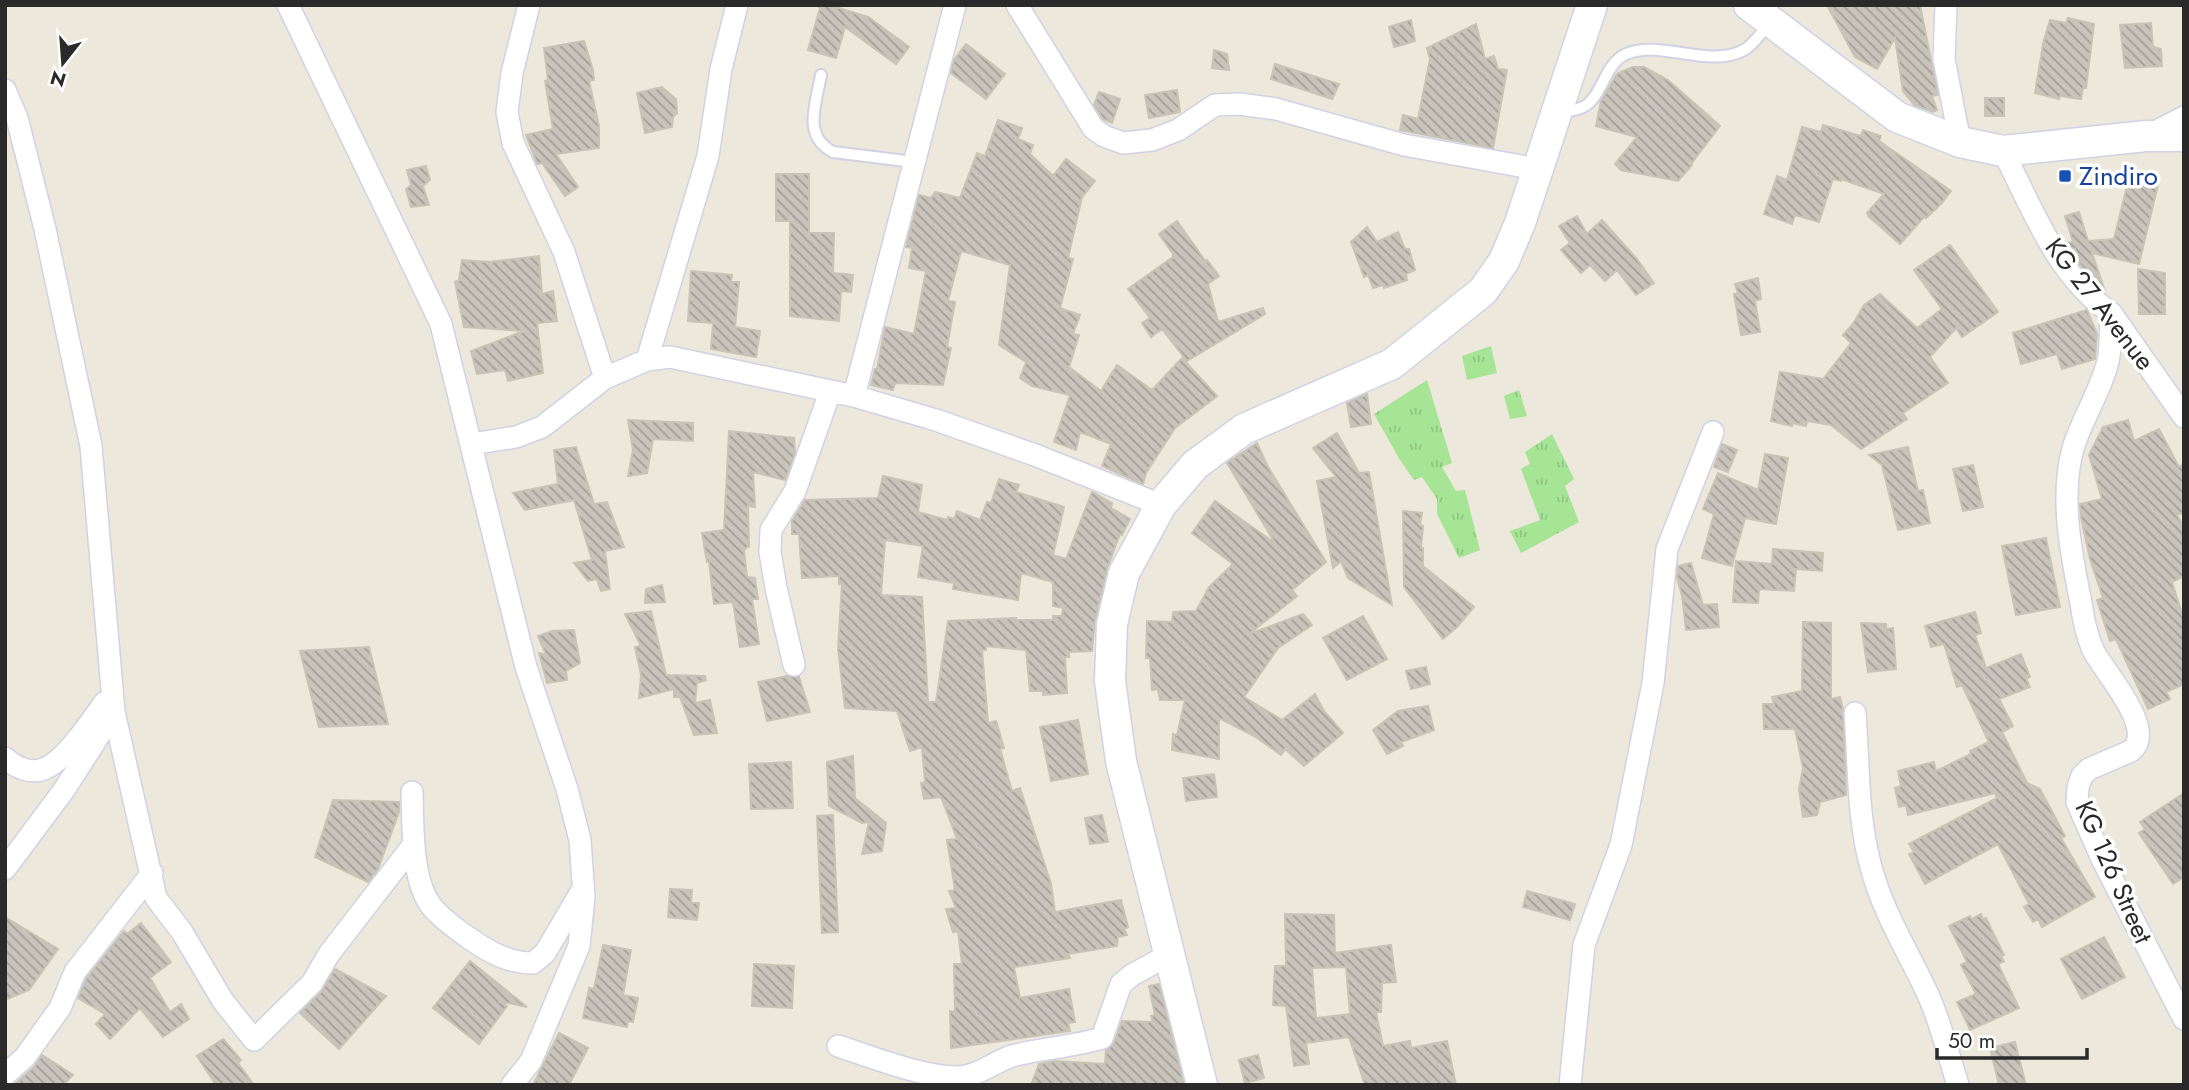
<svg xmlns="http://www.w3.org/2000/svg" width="2189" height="1090" viewBox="0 0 2189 1090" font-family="Jost,sans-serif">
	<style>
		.park { fill: url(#park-tufts) }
		.building { fill: url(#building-back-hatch); stroke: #c8c4b5; stroke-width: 2; fill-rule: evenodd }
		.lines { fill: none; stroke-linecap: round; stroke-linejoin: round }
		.service-casing { stroke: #d1d2e4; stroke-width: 14 }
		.minor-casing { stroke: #d1d2e4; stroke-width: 24 }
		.secondary-casing { stroke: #d1d2e4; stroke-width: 33 }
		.service { stroke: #fff; stroke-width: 10 }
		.minor { stroke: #fff; stroke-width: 21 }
		.secondary { stroke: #fff; stroke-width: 30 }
		.transit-dot { fill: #1a4fb4; stroke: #fff; stroke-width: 2.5 }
		.labels { text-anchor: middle; stroke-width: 7; stroke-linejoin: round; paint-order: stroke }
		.transit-label { font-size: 26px; fill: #164399; stroke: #fff; text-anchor: start }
		.street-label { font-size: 26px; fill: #2a2a2a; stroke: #fff }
	</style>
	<defs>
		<pattern id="park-tufts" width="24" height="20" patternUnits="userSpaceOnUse" patternTransform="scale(1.75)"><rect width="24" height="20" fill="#a6e596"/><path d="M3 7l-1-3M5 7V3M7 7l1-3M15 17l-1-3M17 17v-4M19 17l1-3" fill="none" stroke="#8fc581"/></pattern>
		<pattern id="building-back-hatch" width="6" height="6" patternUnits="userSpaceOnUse" patternTransform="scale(1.75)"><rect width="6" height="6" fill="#c8c4bb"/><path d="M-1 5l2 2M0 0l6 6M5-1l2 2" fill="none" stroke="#a39f98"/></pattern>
	</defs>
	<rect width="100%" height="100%" fill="#ede8dc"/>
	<path class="park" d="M1491,346L1497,373L1467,380L1462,356Z
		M1427,380L1452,463L1442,467L1456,491L1465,490L1480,550L1459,558L1437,514V499L1422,477L1414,480L1400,460L1374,414Z
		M1519,390L1527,416L1510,419L1504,396Z
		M1552,434L1574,479L1565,486L1579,522L1521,553L1510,531L1540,520L1521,469L1530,464L1525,452Z"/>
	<path class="building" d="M817,5H829L868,17L909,47L896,64L845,27L836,58L808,50L820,8Z
		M1827,5H1920L1938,95L1932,96L1937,110L1933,112L1914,105L1903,91L1895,38L1877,69L1855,57Z
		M2068,18L2094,24L2086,88H2083L2081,99L2060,96L2059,99L2035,93L2043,44L2050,20L2066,23Z
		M1411,20L1415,41L1394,47L1389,27Z
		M2151,23L2153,47L2161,49L2162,66L2125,68L2120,25Z
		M1476,24L1485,59L1494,56L1498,69L1507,70L1493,148L1400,130L1403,115L1418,119L1430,59L1427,48Z
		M584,41L593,70L594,80L589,81L599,126V148L556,154L578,187L565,196L542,163L537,164L526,135L553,129L545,81L548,80L544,48Z
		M966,44L1005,74L986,99L951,73L954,60Z
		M1214,50L1227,54L1229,70L1212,68Z
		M1275,64L1339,84L1332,99L1271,79Z
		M1633,67H1644L1668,80L1720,126L1691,164L1692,165L1678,181L1621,170L1615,164L1637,137L1596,126L1601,101L1615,77L1618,73Z
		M662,87L676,99L677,113L673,117L672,127L645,133L637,93Z
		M1177,90L1180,112L1149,118L1145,95Z
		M1099,92L1120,99L1112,123L1103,119L1094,105Z
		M1985,98H2004V116H1985Z
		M998,120L1022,128L1018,139L1033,145L1030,154L1053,176L1066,159L1095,181L1082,197L1068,258L1073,259L1060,308L1080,315L1073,334L1079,335L1069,367L1101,391L1117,365L1152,390L1182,358L1217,396L1175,428L1146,473L1143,484L1102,466L1111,444L1080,432L1076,450L1054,442L1070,395L1032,386L1020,378L1026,362L999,345L1010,265L961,251L948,301L955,302L947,347L951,348L943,385L895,383L893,390L871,385L875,369H877L885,327L914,334L926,271L909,268L912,248L906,247L919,195L931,198L935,192L960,198L977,153L985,156Z
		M1823,125L1861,136L1863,130L1881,136L1879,141L1951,191L1941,204L1926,218L1925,216L1900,244L1868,216L1869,215L1867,213L1884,194L1841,179V181L1833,179L1819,222L1795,215L1792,224L1764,214L1777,176L1787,180L1802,127L1821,132Z
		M426,166L430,180L423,186L429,205L411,207L406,189L411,185L407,170Z
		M776,174H809V233H834L833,273L853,275L851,292L841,291L839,321L790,316V221H776Z
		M2129,178L2158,185L2139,264L2092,253L2105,291L2080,265L2075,249L2068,247L2065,243L2073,242L2065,216L2079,212L2088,241L2114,239Z
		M1577,216L1587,234L1602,220L1636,258L1654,283L1636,295L1617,270L1605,281L1590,265L1581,273L1561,250L1570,243L1559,226Z
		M1177,221L1206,262L1207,260L1219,276L1208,284L1218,322L1263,308L1265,314L1187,361L1162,329L1151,337L1142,323L1150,318L1128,289L1173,257V254L1159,234Z
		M1367,227L1377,242L1398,232L1405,249H1409L1415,270L1406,274L1407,280L1384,288L1383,285L1373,288L1368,275L1364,277L1351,242Z
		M1950,245L1998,312L1962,337L1956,328L1930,357L1948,383L1903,413L1907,419L1861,449L1831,425L1807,421L1806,426L1793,423L1792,426L1771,421L1780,372L1823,379L1851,343L1843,335L1853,324L1864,305L1880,294L1917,328L1942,309L1914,270Z
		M539,256L542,294L553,291L557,321L537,323L543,373L508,381L505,370L477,374L471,351L524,331L464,327L455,282L459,280L462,260L489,262Z
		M2138,269L2165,273V314H2139Z
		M691,271L732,275L731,282H739L735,327L760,331L756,357L711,349L713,323L688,321Z
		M1758,278L1761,299L1755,301L1760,332L1741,335L1734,294H1738L1735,284Z
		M2087,310L2097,334L2095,359L2062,369L2057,354L2021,364L2013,333Z
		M1367,394L1371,424L1351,427L1347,403Z
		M628,420L693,423V441L653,439L647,473L628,476L633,450Z
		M2128,420L2134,441L2159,429L2179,467L2184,464V512L2177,515L2184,527V576L2172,582L2184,620V684L2166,692L2170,699L2148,709L2116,639L2110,641L2097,600L2103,598L2090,559L2081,517L2080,504L2102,499L2089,455L2103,427Z
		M729,431L794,438L795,453L785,480L753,472L755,507L748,506L749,546L744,550L747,577L755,578L758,599H752L759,644L740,647L733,602L714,604L709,562H707L702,533L724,530Z
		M1337,433L1359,473L1369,472L1392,605L1348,578L1341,561L1333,568L1317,481L1336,477L1313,448Z
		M1257,443L1268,467L1326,562L1292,590L1297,596L1249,634L1303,614L1312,625L1278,648L1244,697L1282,720L1315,694L1324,711L1343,733L1304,766L1285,749L1281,755L1256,737L1219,718V759L1172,750L1173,734L1177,735L1185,700H1160L1158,689L1152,690L1150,658H1146L1147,621L1172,622L1173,612L1196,611L1209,587L1233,564L1192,533L1215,501L1275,543L1227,463Z
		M1722,444L1737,450L1728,472L1714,467Z
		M576,447L594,504L607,502L624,547L605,551L610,589L601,591L597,579L588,581L574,563L592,560L574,500L525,510L513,493L558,484L554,450Z
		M1908,447L1918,491L1923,490L1930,523L1898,530L1882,465L1869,455Z
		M1765,454L1788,458L1776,524L1745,518L1732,566L1702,558L1714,514L1703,509L1718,473L1758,490Z
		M1973,465L1983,507L1963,511L1953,469Z
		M883,476L922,485L918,512L947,520L948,517L954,519L957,511L980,520L987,502L991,503L999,479L1019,485L1016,492L1064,507L1053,555L1066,559L1092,492L1112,503L1111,508L1130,519L1122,535L1120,534L1107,569L1095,620L1092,651L1069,652V657H1065L1067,693L1043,695V691H1030L1026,650L986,646V650H982L988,723L996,721L1004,748L1000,749L1012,791L1020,788L1051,884L1055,912L1121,900L1128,927L1124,929L1127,935L1118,937L1117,946L1068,954L1070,958L1014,967L1020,998L1069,989L1075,1022L1068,1023L1070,1031L951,1048L950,1011L955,1012L954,964H962L958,931L953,932L946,909L956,908L949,891L955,890L947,840L957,839L941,797L924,799L921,783L925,782L922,747L910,751L897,711L845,708L838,649L842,583L839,584V576L802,578L799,534H792V521L805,500L878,498ZM885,540L923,546L918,577L954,583L953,589L1018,600L1021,573L1053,582V606L1063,608L1062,616H1053V620H1016V618L948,621L936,702H928L922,597L881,595Z
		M1403,511L1422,513L1420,525L1423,526L1421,548H1423V566L1474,607L1458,626L1443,639L1404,587Z
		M2046,538L2060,607L2016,615L2002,546Z
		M1773,549L1823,553L1822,571L1796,569L1794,591L1759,589L1758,603L1733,602L1736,561L1772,564Z
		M1691,563L1703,605L1717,604L1719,627L1686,630L1682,596L1677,578L1678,566Z
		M662,585L665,602L645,603L646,589Z
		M651,611L666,675L705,676L706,680L697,683L695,703L710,700L717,733L694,735L680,697H674V689L639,698L641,675L635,647L641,646L625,614Z
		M1975,612L1981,633L1975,635L1986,668L2021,654L2030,677L2026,678L2030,687L1999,699L2013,726L2002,732L2027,783L2040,789L2065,836L2061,838L2095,897L2042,927L2038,919L2033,922L2024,907L2029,904L1998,844L1925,884L1909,854L1914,852L1909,844L1997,798L1995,793L1908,815L1906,805L1899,807L1895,788L1901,786L1898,771L1934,762L1936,771L1971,754L1970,751L1989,742L1962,685L1957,687L1944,644L1931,647L1925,626Z
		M1363,616L1387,659L1347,680L1323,638Z
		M1803,622L1831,623V699L1840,697L1843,709L1846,795L1820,802L1817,815L1803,817L1799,789L1803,768L1795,729H1764L1763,704H1774L1772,697L1802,691Z
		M1861,623L1886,624V629L1893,628L1896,669L1868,672Z
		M574,630L580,663L566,671L567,680L547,683L539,653L546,655L538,636L552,631Z
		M369,647L388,724L319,727L300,651Z
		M1426,667L1430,684L1411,689L1406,671Z
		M787,676L799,677L810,712L767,721L758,682Z
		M1428,706L1434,730L1401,742L1403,746L1387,754L1373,730L1398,711Z
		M1078,720L1088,774L1051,781L1040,727Z
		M853,756L855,798L886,823L882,851L862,854L869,822L862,823L829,806L827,762Z
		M791,762L793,808L751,809L749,764Z
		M1214,774L1217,797L1186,801L1183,778Z
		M2184,793V877L2173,884L2139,833L2145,829L2140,822Z
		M333,800L399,802V812L378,869L368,882L315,857Z
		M833,815L838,932L822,933L817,816Z
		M1102,815L1108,842L1090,844L1085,818Z
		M670,889L692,890L691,903H699L697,920L668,917Z
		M1527,891L1575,904L1570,920L1523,907Z
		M1285,914L1334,915L1335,953L1391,945L1396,982L1382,983L1381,1012H1376L1383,1046L1410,1041L1411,1048L1447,1041L1456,1085H1365L1349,1037L1306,1043L1309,1064L1294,1066L1286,1006L1273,1005L1275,966H1286ZM1346,967L1350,1014L1316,1018L1312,968Z
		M1981,914L1983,919L1986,918L2004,955L2001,956L2004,961L1998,964L2019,1008L1970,1030L1957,1002L1976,994L1961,965L1967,962L1949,926L1970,916L1972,919Z
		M5,917L58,949L29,990L5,1000Z
		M141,923L171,962L150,978L170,1012L181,1004L189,1019L163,1037L140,1008L110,1039L96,1024L105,1014L78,998L86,979L124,931L127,934Z
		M2104,937L2125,977L2082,999L2061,959Z
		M603,945L631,950L623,995L638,998L633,1022L628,1021L627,1027L583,1018L589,988L594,989Z
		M470,961L527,1007L498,1001L507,1006L479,1044L433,1008Z
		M754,964L794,966L792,1008L752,1006Z
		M335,969L386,996L339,1049L300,1013L321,992Z
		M1159,984L1184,1085H1031L1039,1064L1055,1061L1105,1064L1106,1050L1114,1043L1122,1021L1153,1022L1151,1016L1155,1015L1149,986Z
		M559,1033L588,1048L569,1085H533Z
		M223,1039L241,1060L238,1063L254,1085H216L197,1056Z
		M2015,1042L2026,1085H1999L1990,1048Z
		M42,1055L73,1075L63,1085H14L34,1067Z
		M1258,1055L1264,1078L1245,1083L1239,1060Z"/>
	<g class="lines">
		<g class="service-casing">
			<path id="service" d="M821,75C816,104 802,136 833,152L914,162
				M1562,113C1568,111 1577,110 1583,107C1602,98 1604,64 1626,54C1660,39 1708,69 1744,50C1754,45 1762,31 1770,23"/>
		</g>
		<g class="minor-casing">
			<path id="minor" d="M288,5L441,324L526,667L567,789L580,840L584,897L579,946L531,1061L512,1085
				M529,5L512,73L507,112L513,143L564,252L605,378
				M1017,5L1093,128L1104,136L1123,143L1152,140L1178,130L1215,105L1239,104L1276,109L1404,145L1537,169
				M1946,5L1944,59L1960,142
				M5,90L17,118L45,229L91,446L114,712L156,898L182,932L223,1001L254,1040L312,983L329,954L414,844
				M2151,134L2184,117
				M2003,151C2032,208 2057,276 2111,313L2184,417
				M2111,313C2110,327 2111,342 2109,356C2105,382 2083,418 2074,445C2059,494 2071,554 2081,603C2083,618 2087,636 2093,650C2104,672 2158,730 2131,751L2089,769L2082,776L2078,787L2077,802L2102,859L2184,1019
				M647,360L708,156L721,69L737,5
				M854,396L955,5
				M472,444L516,437L542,427L605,378L647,360L670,357L854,396L936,420L1035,455L1161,505
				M794,665L776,588L770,552L771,530L795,491L830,392
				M1855,713C1859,764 1857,817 1871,867C1882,909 1904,945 1923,984C1939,1016 1947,1051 1958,1085
				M5,758C16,768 32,775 46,768C66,759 92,720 105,702
				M412,792C413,824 411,881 432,907C442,919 456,929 469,938C489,952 508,963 533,963L545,953L581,892
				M5,869L64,790L114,712
				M838,1046C872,1057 922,1077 957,1077C977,1077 994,1062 1012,1056C1041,1048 1073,1047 1102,1038L1121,984L1132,975L1170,954
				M5,1075L25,1057L60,1008L75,972L152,873
				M1570,1085L1584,945L1621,845L1653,683L1667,549L1713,432"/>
		</g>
		<g class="secondary-casing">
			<path id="secondary" d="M1749,5L1897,117L1960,142L2003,151L2146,136H2184
				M1202,1085L1121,761L1110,681L1112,624L1124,573L1161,505L1195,465L1244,429L1392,364L1483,291L1504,261L1520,223L1592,5"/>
		</g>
		<use href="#service" class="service"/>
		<use href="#minor" class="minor"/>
		<use href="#secondary" class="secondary"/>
	</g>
	<rect class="transit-dot" x="2058" y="169" width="14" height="14" rx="3.5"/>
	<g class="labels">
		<g class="transit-label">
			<text x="2079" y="185">Zindiro</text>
		</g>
		<g class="street-label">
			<text transform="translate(2100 304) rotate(52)" y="9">KG 27 Avenue</text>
			<text transform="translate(2114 872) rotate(66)" y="9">KG 126 Street</text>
		</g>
	</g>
	<rect width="2189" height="1090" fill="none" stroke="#2a2a2a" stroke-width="14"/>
	<g transform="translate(63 63) rotate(197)" stroke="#ffffff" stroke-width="5" paint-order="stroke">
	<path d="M0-5L12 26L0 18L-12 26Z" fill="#2a2a2a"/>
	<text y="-10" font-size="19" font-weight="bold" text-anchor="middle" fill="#2a2a2a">N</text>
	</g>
	<path d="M1937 1048v10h150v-10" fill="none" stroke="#2a2a2a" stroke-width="3.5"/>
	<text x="1948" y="1048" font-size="21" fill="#2a2a2a" stroke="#ffffff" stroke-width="5" paint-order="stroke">50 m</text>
</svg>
